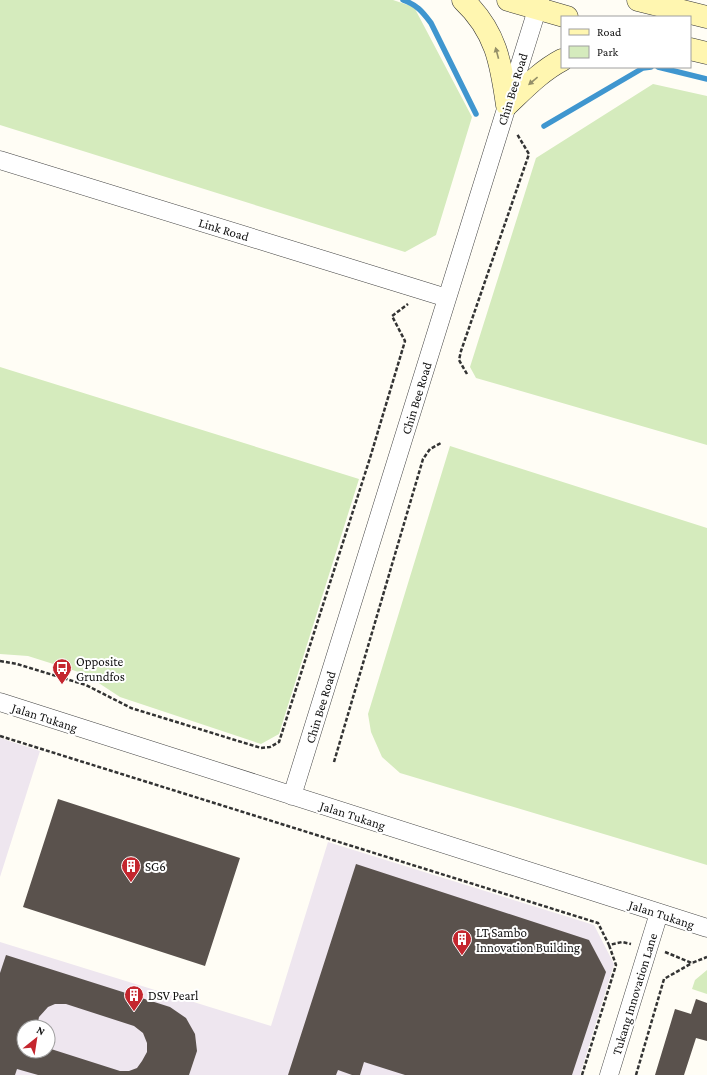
<svg xmlns="http://www.w3.org/2000/svg" width="707" height="1075" viewBox="0 0 707 1075" font-family="'Crimson Pro',serif">
	<style>
		.industrial { fill: #eee6ef; fill-rule: evenodd }
		.green { fill: #d5ebbd }
		.lines { fill: none; stroke-linecap: round; stroke-linejoin: round }
		.stream { stroke: #3f96cf; stroke-width: 5.5 }
		.building { fill: #5a524d; fill-rule: evenodd }
		.minor-casing { stroke: #444; stroke-width: 19 }
		.secondary-casing { stroke: #333; stroke-width: 23 }
		.path { stroke: #333; stroke-width: 2.5; stroke-dasharray: 4 2; stroke-linecap: butt }
		.minor { stroke: #fff; stroke-width: 18 }
		.secondary { stroke: #fff6b0; stroke-width: 22 }
		.oneway { fill: #948f68 }
		.labels { text-anchor: middle; stroke-width: 4; stroke-linejoin: round; paint-order: stroke }
		.street-label { font-size: 13px; fill: #111; stroke: #fff }
		.poi-label { font-size: 13px; fill: #111; stroke: #fff; text-anchor: start }
	</style>
	<rect width="100%" height="100%" fill="#fffdf5"/>
	<path class="industrial" d="M0,738L40,751L0,877Z
		M328,842L594,925L614,964L580,1075H0V942L271,1026ZM24,1027H48V1051H24Z"/>
	<path class="green" d="M0,0H393L414,7L472,117L436,235L405,252L0,125Z
		M653,84L707,96V445L476,378L470,367L536,158Z
		M0,367L359,479L279,734L261,744L120,697L85,674L28,656L0,654Z
		M450,446L707,528V865L400,773L382,757L371,732L368,714Z
		M707,970V994L692,989L695,980Z"/>
	<g class="lines">
		<path class="stream" d="M403,0C417,5 422,11 431,23L476,114
			M658,67L707,79
			M544,126L643,68L651,67"/>
	</g>
	<path class="building" d="M58,799L240,858L205,966L23,907Z
		M356,864L589,940L606,972L572,1075H405L364,1062L360,1075H352L338,1070L336,1075H288Z
		M6,955L170,1007L186,1018L195,1034L197,1051L189,1075H38L17,1069L15,1075H0V973ZM55,1004H66L134,1026L143,1033L147,1043V1052L142,1061L137,1068L129,1071H120L51,1049L48,1046V1051H24V1027H37L39,1017L48,1007Z
		M696,999L707,1003V1041L696,1038L684,1075H655L675,1009L691,1014Z"/>
	<g class="lines">
		<g class="minor-casing">
			<path id="minor" d="M0,160L447,298
				M0,702L707,928
				M292,796L540,0
				M609,1075L659,913"/>
		</g>
		<g class="secondary-casing">
			<path id="secondary" d="M463,0C496,31 501,63 507,105
				M508,0L567,17
				M638,0L707,17
				M690,49L707,53
				M507,105C524,89 541,71 562,60"/>
		</g>
		<path class="path" d="M467,374L459,360L461,351L529,154L517,134
			M0,661L17,664L86,685L131,708L261,748L270,747L279,742L370,458L405,341L392,316L408,304
			M0,736L598,923L609,945L622,942L631,944
			M334,762L423,459L430,449L441,443
			M665,952L692,963L707,957
			M582,1075L616,965L609,945
			M636,1075L664,979L692,963"/>
		<use href="#minor" class="minor"/>
		<use href="#secondary" class="secondary"/>
	</g>
	<defs><path id="oneway-solid" d="M-6-.8H1V-3.2L6.5 0L1 3.2V.8H-6Z"/></defs>
	<g class="oneway">
		<use href="#oneway-solid" transform="translate(497 53) rotate(-105)"/>
		<use href="#oneway-solid" transform="translate(533 81) rotate(140)"/>
	</g>
	<defs>
		<g id="bus-pin" transform="scale(1)"><path d="M0 17L-7.5 6A9.5 9.5 0 1 1 7.5 6Z" fill="#c4262e" stroke="#fff"/><path d="M-5-6H5V4H4V6H2V4H-2V6H-4V4H-5ZM-3.5-4V0h7V-4ZM-3.5 1.2v1.5H-2V1.2ZM2 1.2v1.5H3.5V1.2Z" fill="#fff"/></g>
		<g id="building-pin" transform="scale(1)"><path d="M0 17L-7.5 6A9.5 9.5 0 1 1 7.5 6Z" fill="#c4262e" stroke="#fff"/><path d="M-4-6H4V6H1V3H-1V6H-4ZM-2.5-4.3h1.7v1.8h-1.7ZM.8-4.3h1.7v1.8H.8ZM-2.5-1h1.7V.8h-1.7ZM.8-1h1.7V.8H.8Z" fill="#fff"/></g>
	</defs>
	<g fill-rule="evenodd">
		<use href="#bus-pin" x="62" y="668"/>
		<use href="#building-pin" x="131" y="866"/>
		<use href="#building-pin" x="462" y="939"/>
		<use href="#building-pin" x="134" y="995"/>
	</g>
	<g class="labels">
		<g class="street-label">
			<text transform="translate(512 89) rotate(-73)" y="5">Chin Bee Road</text>
			<text transform="translate(224 229) rotate(17)" y="5">Link Road</text>
			<text transform="translate(416 398) rotate(-73)" y="5">Chin Bee Road</text>
			<text transform="translate(320 707) rotate(-73)" y="5">Chin Bee Road</text>
			<text transform="translate(45 717) rotate(18)" y="5">Jalan Tukang</text>
			<text transform="translate(353 815) rotate(18)" y="5">Jalan Tukang</text>
			<text transform="translate(662 914) rotate(18)" y="5">Jalan Tukang</text>
			<text transform="translate(634 994) rotate(-73)" y="5">Tukang Innovation Lane</text>
		</g>
		<g class="poi-label">
			<text x="76" y="666">Opposite<tspan x="76" dy="15">Grundfos</tspan></text>
			<text x="145" y="871">SG6</text>
			<text x="476" y="937">LT Sambo<tspan x="476" dy="15">Innovation Building</tspan></text>
			<text x="148" y="1000">DSV Pearl</text>
		</g>
	</g>
	<rect x="561" y="16" width="130" height="52" fill="#ffffff" stroke="#a0a0a0"/>
	<rect x="569" y="29" width="20" height="6" fill="#fff6b0" stroke="#a0a0a0"/>
	<text x="597" y="36" font-size="12" fill="#111111">Road</text>
	<rect x="569" y="46" width="20" height="12" fill="#d5ebbd" stroke="#a0a0a0"/>
	<text x="597" y="56" font-size="12" fill="#111111">Park</text>
	<g transform="translate(36 1039) rotate(30)"><circle r="19" fill="#ffffff" stroke="#a0a0a0"/>
	<path d="M0-3L7 15L0 10L-7 15Z" fill="#c4262e"/>
	<text y="-6" font-size="11" font-weight="bold" text-anchor="middle" fill="#111111">N</text>
	</g>
</svg>
